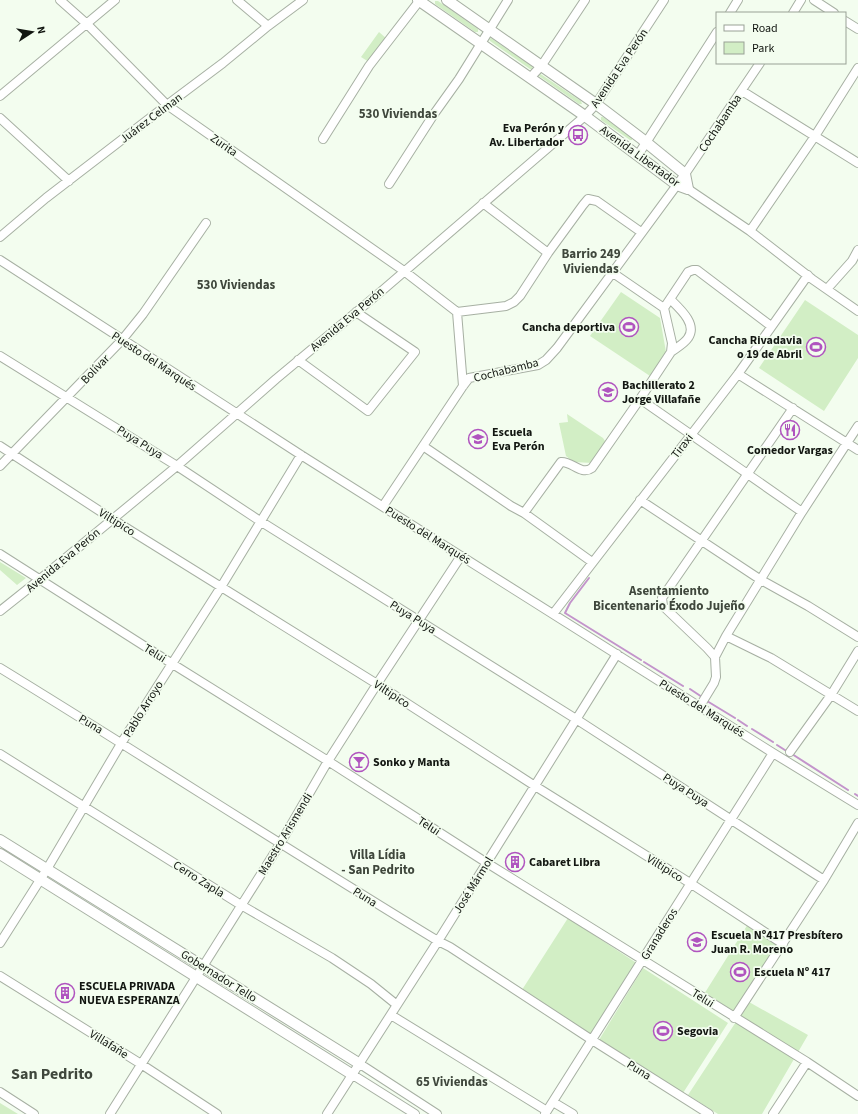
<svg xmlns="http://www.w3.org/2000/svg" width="858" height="1114" viewBox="0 0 858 1114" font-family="'Source Sans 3',sans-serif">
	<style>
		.green { fill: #d2eec5 }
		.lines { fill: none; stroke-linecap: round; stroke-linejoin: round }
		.stream { stroke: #c394cb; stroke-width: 2 }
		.minor-casing { stroke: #a7b0a3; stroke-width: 10 }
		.tertiary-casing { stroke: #a7b0a3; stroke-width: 12 }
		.minor { stroke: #fff; stroke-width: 8 }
		.tertiary { stroke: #fff; stroke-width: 10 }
		.labels { text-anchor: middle; stroke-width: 3.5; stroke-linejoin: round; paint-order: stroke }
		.street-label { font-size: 12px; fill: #121611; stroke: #f3fdef }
		.poi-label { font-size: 12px; font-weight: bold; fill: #121611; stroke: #f3fdef; text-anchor: start }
		.neighbourhood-label { font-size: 13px; font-weight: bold; fill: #3f473c; stroke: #f3fdef }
		.district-label { font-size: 16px; font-weight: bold; fill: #3f473c; stroke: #f3fdef }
	</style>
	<rect width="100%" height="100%" fill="#f3fdef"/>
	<path class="green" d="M435,1H438L478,29V32H475L435,4Z
		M379,32L387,39L369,62L361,57Z
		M491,38L532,66L533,69H530L490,41L489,39Z
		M539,73L581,101L582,104H579L539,76Z
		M601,117H603L632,137V140H630L601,120Z
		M621,292L660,318L666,352L650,376L590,336Z
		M805,300L858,335V358L824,411L759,368Z
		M567,414L603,438L607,444L593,463L573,462L566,456L559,423L568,422Z
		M0,562L26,578L17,585L0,570Z
		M568,918L638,964L592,1036L520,993Z
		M748,924L780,945L732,1018L701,999Z
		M643,968L728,1023L683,1093L599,1040Z
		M749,1002L808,1035L762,1114H718L688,1095Z
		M0,1103L18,1114H0Z"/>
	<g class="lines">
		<path class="stream" d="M589,578L570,603L565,613L641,660
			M644,662L683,686
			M690,689L702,697
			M707,701L735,718
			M738,720L747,726
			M752,729L773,742
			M777,745L788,752
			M792,754L848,790
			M855,794L858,796"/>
		<g class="minor-casing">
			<path id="minor" d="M60,0L87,24L167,105L404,271L457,312
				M237,0L268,26
				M814,0L834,13
				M730,13L738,0
				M793,13L801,0
				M845,21L858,29
				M530,78L542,65L585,0
				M742,91L858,163
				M0,96L115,0
				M0,118L69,181
				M323,139L369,66L420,0
				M638,155L717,32
				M389,184L434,114L459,79L508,0
				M688,189L750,231L812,279L858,311
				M483,203L548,253
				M750,231L815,136L858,68
				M0,237L46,198L167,105L223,63L268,26L303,0
				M0,260L301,455L773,753L858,805
				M613,273L664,308
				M827,289L852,261L858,250
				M670,299C679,308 698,324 688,338C684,344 676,348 671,352
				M457,312L506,306L514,302L520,296L548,253L583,205L588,199L597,201L641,232
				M457,312L463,386
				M0,356L177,466L260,521L576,719L824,880
				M298,360L368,411L415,352L356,312
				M738,374L858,450
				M640,399L802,512
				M0,446L112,519L377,684L535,786L690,883L783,944
				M423,446L511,506L524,513L592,562
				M0,466L122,340L143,314L206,223
				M640,500L761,580L808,606L858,637
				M383,506L463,386L469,378L538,365L546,360L557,348L685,174L760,63
				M524,513L561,462C572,461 581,476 592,468L640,399L671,352L672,343L664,308L688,272L693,270H697L771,326
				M0,554L171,663L328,761L487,863L807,1062L858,1096
				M0,611L39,580L177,466L276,379L384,289L585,116L596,104L664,0
				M553,614L738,374L808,275
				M726,636L771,658L858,711
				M715,657L707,648L663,606L662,598L793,408
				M0,668C147,758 291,852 438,941L450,947L592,1040L709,1114
				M700,706L714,683L716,677L715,657L726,636L802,512L858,426
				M790,752L831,695L858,651
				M0,754L241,905L332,958L371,984L397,1005
				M0,943L47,869L122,742L221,587L301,455
				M0,976L141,1064L217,1114
				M391,1015L547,1111
				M734,1018L824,880L858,823
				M360,1064L437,1114
				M353,1075L415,1114
				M0,1092L34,1114
				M553,1102L573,1114
				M110,1114L280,844L328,761L377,684L461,556
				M327,1114L438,941L617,654
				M545,1114L773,753
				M773,1114L807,1062"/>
		</g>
		<g class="tertiary-casing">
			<path id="tertiary" d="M418,0L585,116L677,185L688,189
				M447,0L596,104L642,139L685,174L688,189
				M0,840L360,1064
				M0,854L353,1075"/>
		</g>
		<use href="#minor" class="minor"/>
		<use href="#tertiary" class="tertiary"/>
	</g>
	<defs>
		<g id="bus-ring" transform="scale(1)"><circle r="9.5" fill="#f3fdef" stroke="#b054bf" stroke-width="1.5"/><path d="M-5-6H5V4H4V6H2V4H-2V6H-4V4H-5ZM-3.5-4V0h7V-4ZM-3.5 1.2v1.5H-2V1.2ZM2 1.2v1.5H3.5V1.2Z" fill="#b054bf"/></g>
		<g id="stadium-ring" transform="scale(1)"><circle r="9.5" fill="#f3fdef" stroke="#b054bf" stroke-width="1.5"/><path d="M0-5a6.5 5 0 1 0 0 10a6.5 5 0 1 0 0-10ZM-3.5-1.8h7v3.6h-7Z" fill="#b054bf"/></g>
		<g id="school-ring" transform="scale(1)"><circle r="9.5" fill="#f3fdef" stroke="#b054bf" stroke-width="1.5"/><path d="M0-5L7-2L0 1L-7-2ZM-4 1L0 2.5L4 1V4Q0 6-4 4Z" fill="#b054bf"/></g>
		<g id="restaurant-ring" transform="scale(1)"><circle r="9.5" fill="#f3fdef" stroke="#b054bf" stroke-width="1.5"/><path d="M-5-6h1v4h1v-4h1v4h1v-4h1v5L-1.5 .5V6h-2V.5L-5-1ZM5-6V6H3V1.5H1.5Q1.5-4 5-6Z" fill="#b054bf"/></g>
		<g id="bar-ring" transform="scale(1)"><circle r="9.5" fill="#f3fdef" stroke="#b054bf" stroke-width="1.5"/><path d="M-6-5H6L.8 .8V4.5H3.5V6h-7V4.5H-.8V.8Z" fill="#b054bf"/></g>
		<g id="building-ring" transform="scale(1)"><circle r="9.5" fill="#f3fdef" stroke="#b054bf" stroke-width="1.5"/><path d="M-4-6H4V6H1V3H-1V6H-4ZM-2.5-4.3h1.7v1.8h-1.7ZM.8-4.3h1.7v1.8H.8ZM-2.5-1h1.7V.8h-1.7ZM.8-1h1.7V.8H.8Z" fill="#b054bf"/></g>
	</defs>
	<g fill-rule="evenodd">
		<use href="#bus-ring" x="578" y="135"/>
		<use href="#stadium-ring" x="629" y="327"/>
		<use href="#stadium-ring" x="816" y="347"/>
		<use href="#school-ring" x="608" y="392"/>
		<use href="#restaurant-ring" x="790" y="430"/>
		<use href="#school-ring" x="478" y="439"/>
		<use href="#bar-ring" x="359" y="762"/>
		<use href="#building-ring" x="515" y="862"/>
		<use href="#school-ring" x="697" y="942"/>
		<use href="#stadium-ring" x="740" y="972"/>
		<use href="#building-ring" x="65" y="993"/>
		<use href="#stadium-ring" x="663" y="1031"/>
	</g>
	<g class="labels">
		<g class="street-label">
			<text transform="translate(619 68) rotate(-56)" y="4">Avenida Eva Perón</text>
			<text transform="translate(151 118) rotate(-37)" y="4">Juárez Celman</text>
			<text transform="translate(720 123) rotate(-56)" y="4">Cochabamba</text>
			<text transform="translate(224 145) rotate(35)" y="4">Zurita</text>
			<text transform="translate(640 156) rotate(36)" y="4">Avenida Libertador</text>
			<text transform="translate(347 319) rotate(-40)" y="4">Avenida Eva Perón</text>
			<text transform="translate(154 361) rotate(33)" y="4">Puesto del Marqués</text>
			<text transform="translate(95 369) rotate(-46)" y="4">Bolívar</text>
			<text transform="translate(506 370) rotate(-14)" y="4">Cochabamba</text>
			<text transform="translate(140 442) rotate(32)" y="4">Puya Puya</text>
			<text transform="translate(682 446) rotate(-52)" y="4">Tiraxi</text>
			<text transform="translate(117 522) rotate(32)" y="4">Viltipico</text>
			<text transform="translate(428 535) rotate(32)" y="4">Puesto del Marqués</text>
			<text transform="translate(63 560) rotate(-40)" y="4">Avenida Eva Perón</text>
			<text transform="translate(413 617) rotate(32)" y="4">Puya Puya</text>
			<text transform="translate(155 653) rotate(32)" y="4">Telui</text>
			<text transform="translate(392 694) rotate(33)" y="4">Viltipico</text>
			<text transform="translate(702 708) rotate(32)" y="4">Puesto del Marqués</text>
			<text transform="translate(143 709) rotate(-58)" y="4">Pablo Arroyo</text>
			<text transform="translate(91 724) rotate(31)" y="4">Puna</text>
			<text transform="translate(686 790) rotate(33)" y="4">Puya Puya</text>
			<text transform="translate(429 826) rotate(33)" y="4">Telui</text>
			<text transform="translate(285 834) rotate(-59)" y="4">Maestro Arismendi</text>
			<text transform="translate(665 868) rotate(32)" y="4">Viltipico</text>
			<text transform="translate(199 879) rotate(32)" y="4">Cerro Zapla</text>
			<text transform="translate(473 885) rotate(-58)" y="4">José Mármol</text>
			<text transform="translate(365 897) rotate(32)" y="4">Puna</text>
			<text transform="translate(659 934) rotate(-58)" y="4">Granaderos</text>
			<text transform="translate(219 976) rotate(32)" y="4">Gobernador Tello</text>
			<text transform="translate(703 998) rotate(32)" y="4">Telui</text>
			<text transform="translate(109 1044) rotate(32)" y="4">Villafañe</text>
			<text transform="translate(639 1070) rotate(32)" y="4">Puna</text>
		</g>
		<g class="poi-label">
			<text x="564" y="132" text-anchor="end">Eva Perón y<tspan x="564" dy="14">Av. Libertador</tspan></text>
			<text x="615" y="331" text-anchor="end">Cancha deportiva</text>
			<text x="802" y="344" text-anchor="end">Cancha Rivadavia<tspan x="802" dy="14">o 19 de Abril</tspan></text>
			<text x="622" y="389">Bachillerato 2<tspan x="622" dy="14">Jorge Villafañe</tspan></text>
			<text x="492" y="436">Escuela<tspan x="492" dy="14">Eva Perón</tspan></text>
			<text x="790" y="454" text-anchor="middle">Comedor Vargas</text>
			<text x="373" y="766">Sonko y Manta</text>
			<text x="529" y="866">Cabaret Libra</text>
			<text x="711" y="939">Escuela Nº417 Presbítero<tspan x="711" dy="14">Juan R. Moreno</tspan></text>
			<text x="754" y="976">Escuela Nº 417</text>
			<text x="79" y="990">ESCUELA PRIVADA<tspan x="79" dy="14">NUEVA ESPERANZA</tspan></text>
			<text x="677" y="1035">Segovia</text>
		</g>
		<g class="neighbourhood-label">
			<text x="398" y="118">530 Viviendas</text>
			<text x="591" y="258">Barrio 249<tspan x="591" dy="15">Viviendas</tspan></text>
			<text x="236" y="289">530 Viviendas</text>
			<text x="669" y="595">Asentamiento<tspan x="669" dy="15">Bicentenario Éxodo Jujeño</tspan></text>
			<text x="378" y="859">Villa Lídia<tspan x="378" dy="15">- San Pedrito</tspan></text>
			<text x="452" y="1086">65 Viviendas</text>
		</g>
		<g class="district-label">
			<text x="52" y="1079">San Pedrito</text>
		</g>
	</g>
	<rect x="716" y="12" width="130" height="52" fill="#f3fdef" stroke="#99a196"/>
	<rect x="724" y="25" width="20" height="6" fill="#ffffff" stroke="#99a196"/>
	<text x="752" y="32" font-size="12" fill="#121611">Road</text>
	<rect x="724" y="42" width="20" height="12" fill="#d2eec5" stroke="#99a196"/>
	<text x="752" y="52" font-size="12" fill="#121611">Park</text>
	<g transform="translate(32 32) rotate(78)" stroke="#f3fdef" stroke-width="3" paint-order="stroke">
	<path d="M0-3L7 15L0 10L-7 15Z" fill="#121611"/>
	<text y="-6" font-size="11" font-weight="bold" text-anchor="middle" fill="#121611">N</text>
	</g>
</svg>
